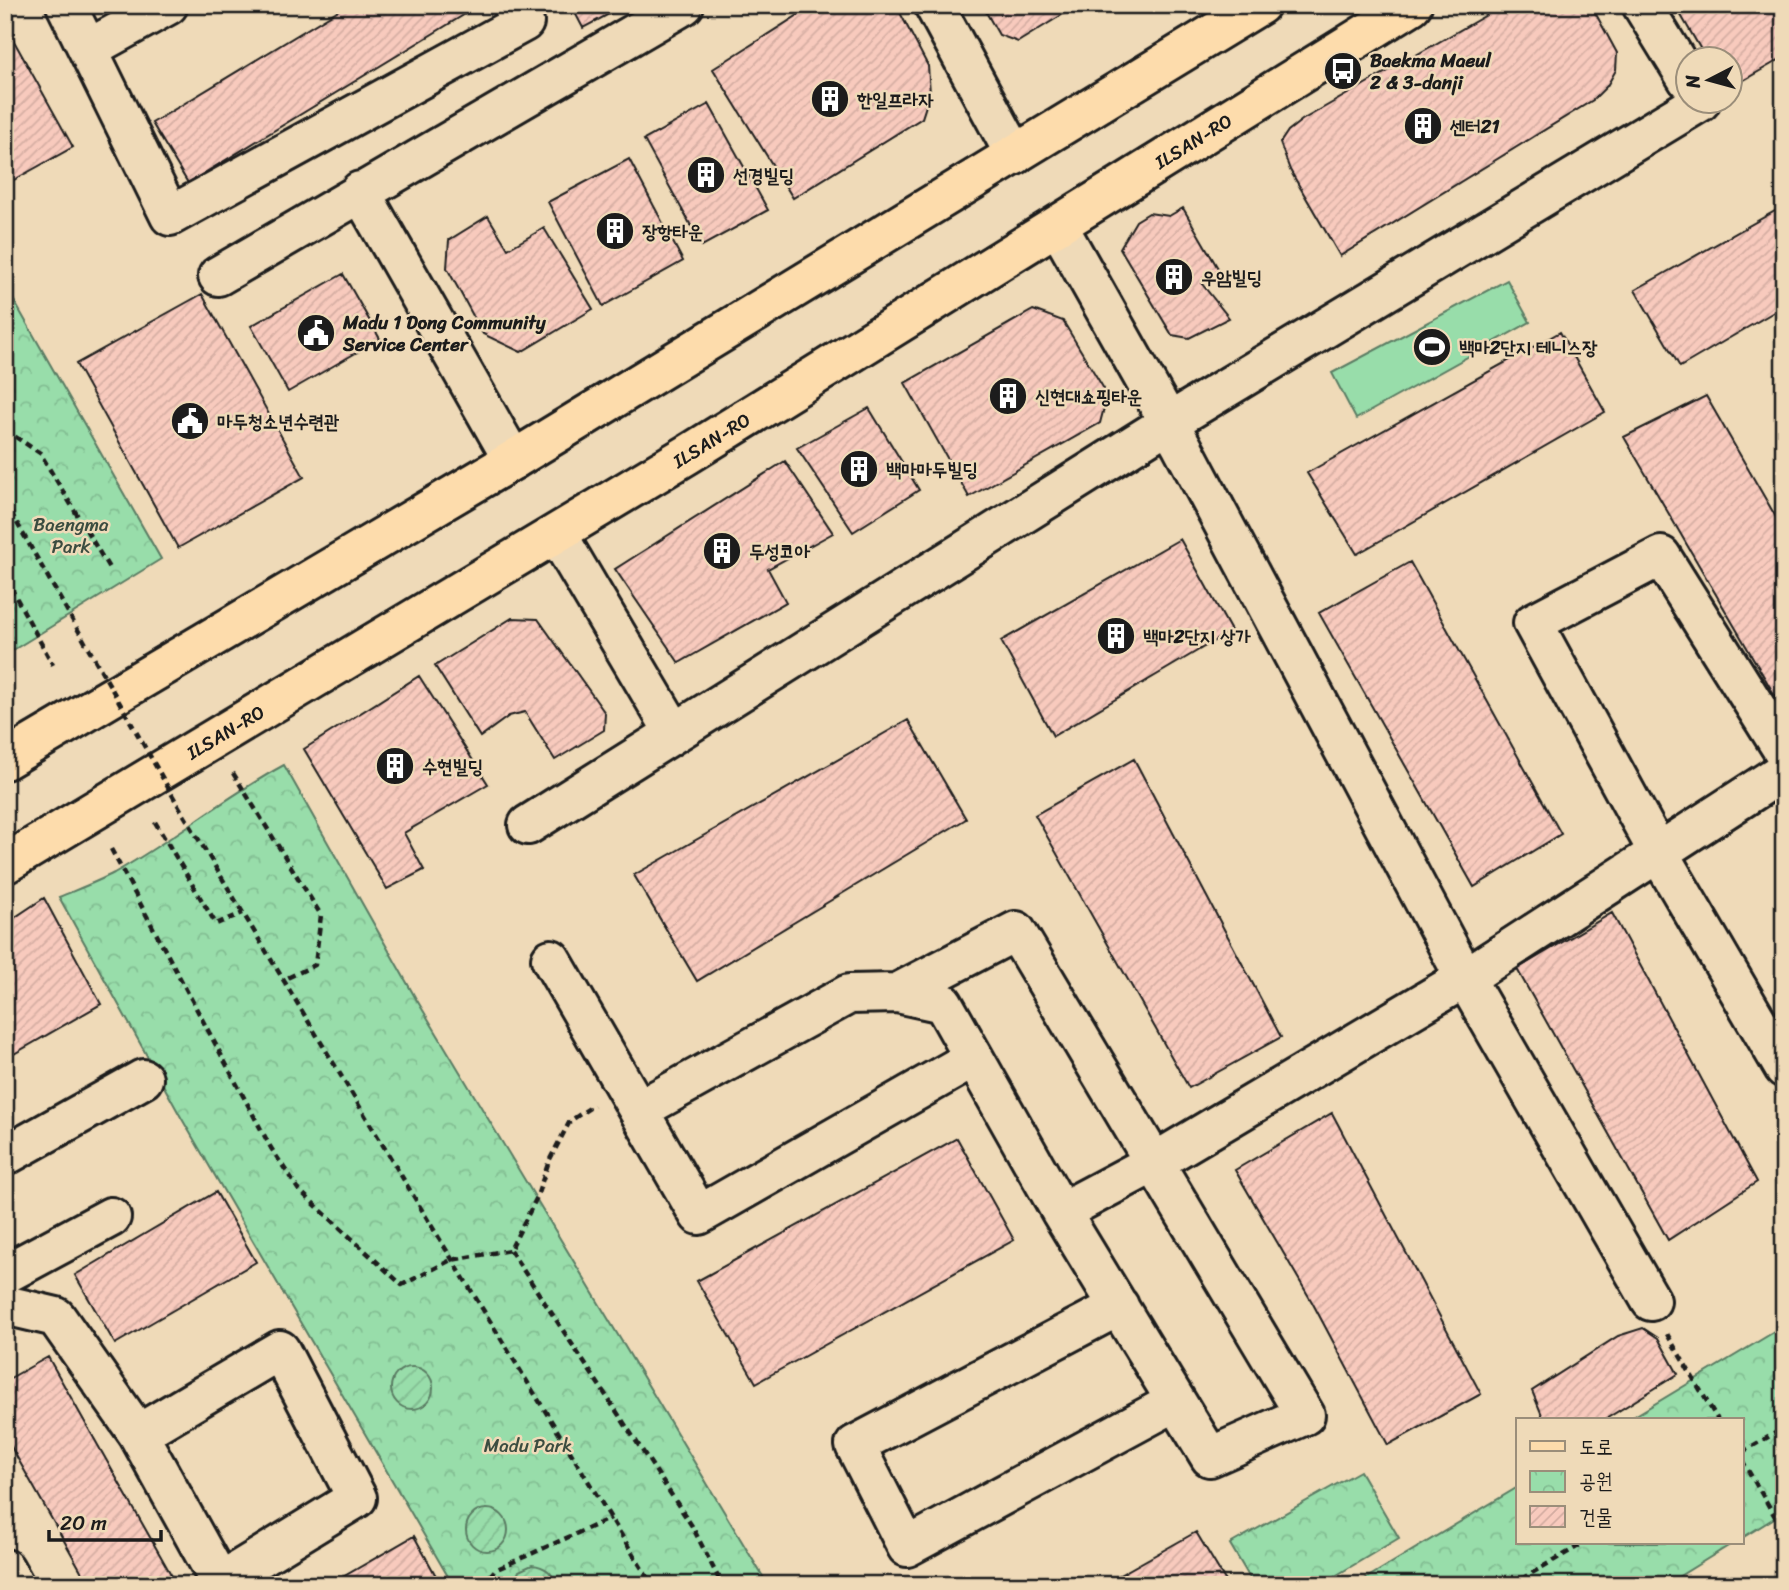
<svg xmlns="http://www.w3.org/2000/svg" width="1789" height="1590" viewBox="0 0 1789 1590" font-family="Sriracha,'Poor Story',sans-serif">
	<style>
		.park { fill: url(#park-crowns); stroke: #5a7c63; stroke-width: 2 }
		.garden { fill: url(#garden-furrows); stroke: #5a7c63; stroke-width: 2 }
		.pitch { fill: #98ddaa; stroke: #5a7c63; stroke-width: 2 }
		.building { fill: url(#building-hatch); stroke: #1c1c1c; stroke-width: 2 }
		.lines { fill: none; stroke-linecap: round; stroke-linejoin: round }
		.minor-casing { stroke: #1c1c1c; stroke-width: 44 }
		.major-casing { stroke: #1c1c1c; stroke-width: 44 }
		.path { stroke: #1c1c1c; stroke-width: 4.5; stroke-dasharray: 7 5; stroke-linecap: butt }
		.minor { stroke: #efdab8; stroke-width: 38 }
		.major { stroke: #fddcac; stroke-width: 38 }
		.path-bridge { stroke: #1c1c1c; stroke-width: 4.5; stroke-dasharray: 7 5; stroke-linecap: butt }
		.labels { text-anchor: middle; stroke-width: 5; stroke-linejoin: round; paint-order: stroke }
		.poi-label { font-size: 19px; font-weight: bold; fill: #1c1c1c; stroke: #efdab8; text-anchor: start }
		.street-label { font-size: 19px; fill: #1c1c1c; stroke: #efdab8 }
		.park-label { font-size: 19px; fill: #3b4c40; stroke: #efdab8 }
	</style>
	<defs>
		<pattern id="park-crowns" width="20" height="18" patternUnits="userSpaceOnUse" patternTransform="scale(1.75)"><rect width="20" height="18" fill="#98ddaa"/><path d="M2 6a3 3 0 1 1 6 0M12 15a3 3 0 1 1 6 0" fill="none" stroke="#82bd92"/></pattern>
		<pattern id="garden-furrows" width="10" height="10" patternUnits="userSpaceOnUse" patternTransform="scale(1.75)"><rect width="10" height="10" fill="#98ddaa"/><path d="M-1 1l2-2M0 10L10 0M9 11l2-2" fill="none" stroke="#82bd92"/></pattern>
		<pattern id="building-hatch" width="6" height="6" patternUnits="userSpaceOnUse" patternTransform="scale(1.75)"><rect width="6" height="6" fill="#f8cabd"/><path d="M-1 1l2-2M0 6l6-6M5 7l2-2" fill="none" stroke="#d4ada2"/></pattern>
	</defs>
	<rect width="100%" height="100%" fill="#efdab8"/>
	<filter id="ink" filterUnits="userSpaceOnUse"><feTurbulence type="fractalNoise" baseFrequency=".0143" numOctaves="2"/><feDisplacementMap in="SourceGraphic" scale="14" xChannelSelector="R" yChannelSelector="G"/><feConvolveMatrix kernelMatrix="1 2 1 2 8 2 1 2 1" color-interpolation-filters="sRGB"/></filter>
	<g filter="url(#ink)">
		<path class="park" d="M5,285L161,559L5,655Z
			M284,765L415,997L768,1585H453L182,1119L59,897C78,889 97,882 114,873C173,840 225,797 284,765Z
			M1784,1326V1512L1742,1538V1420H1628Z
			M1360,1471L1399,1538L1320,1585H1254L1230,1544Z
			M1518,1487V1543H1733L1665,1585H1355Z"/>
		<path class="garden" d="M391 1388a21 21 0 1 1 42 0a21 21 0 1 1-42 0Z
			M466 1530a21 21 0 1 1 42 0a21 21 0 1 1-42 0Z
			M532,1565C545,1566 553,1572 556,1585H513L519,1571Z"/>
		<path class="pitch" d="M1507,280L1530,322L1356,419L1332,373Z"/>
		<path class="building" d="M347,5H480L188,183L152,123Z
			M571,5H626L583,28Z
			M814,5H896L928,66L930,93L922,118L793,198L713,69Z
			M982,5H1071L1073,8L1018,42L999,35Z
			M1504,5H1591L1617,53L1616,70L1607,86L1593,100L1340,256L1290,170L1280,143L1288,131L1302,120Z
			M1675,5H1784V57L1730,88V60H1707Z
			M5,25L73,147L12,181L5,168Z
			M709,104L768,210L702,246L644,140Z
			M629,159L683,261L603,306L548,202Z
			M1784,206V306L1680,367L1635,290Z
			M1183,208L1219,270L1202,284L1229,318L1189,338L1172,335L1120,248L1136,221L1149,213L1169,216Z
			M488,216L508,249L544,228L593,309L521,352L483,334L447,268L449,240Z
			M343,274L380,339L288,392L251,326Z
			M202,294L304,477L178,548L76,364Z
			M1033,310L1063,321L1104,389L1105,404L1100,423L969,497L905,383Z
			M1560,332L1605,412L1357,554L1307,473Z
			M1706,396L1784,531V711L1624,437Z
			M869,408L919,490L853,532L797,448Z
			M785,461L833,533L768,569L786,602L679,663L615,569Z
			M1180,539L1231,631L1053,736L1001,641Z
			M1410,562L1561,834L1474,887L1319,613Z
			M512,618L538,619L605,713L604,730L555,760L525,712L509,716L480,737L435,666Z
			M419,676L488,784L404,833L424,870L387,889L304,749Z
			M908,720L966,819L697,981L634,875Z
			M1134,759L1281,1037L1189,1088L1035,815Z
			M44,898L101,1004L5,1059V924Z
			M1612,913L1757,1182L1668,1240L1517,969Z
			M1332,1113L1481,1394L1388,1445L1312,1302L1235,1170Z
			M957,1138L1014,1240L756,1383L697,1281Z
			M216,1192L256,1262L115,1344L75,1275Z
			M1643,1328L1658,1338L1678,1374L1604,1420H1544L1532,1391L1618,1336Z
			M48,1357L177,1585H89L5,1436V1381Z
			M1196,1532L1228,1585H1102Z
			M414,1536L441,1585H329Z"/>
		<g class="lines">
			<g class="minor-casing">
				<path id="minor" d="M66,5L170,216L524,22L513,5
					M934,5L1015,155
					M1642,5L1688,80
					M88,49L168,5
					M360,191L513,460
					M1058,226L1182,446L1465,978L1651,1301
					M218,276L684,5
					M557,534L674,732
					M1784,752L1661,556L1533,623L1658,852L1784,1068
					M528,825L1168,423L1700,102
					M551,959L699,1215L974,1058
					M639,1110L849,994L897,993L943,1003L1061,1212L1210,1457L1305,1415L1016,931L897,993
					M5,1156L143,1079
					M1061,1212L1155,1162L1465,978L1784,771
					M5,1274L111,1217
					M5,1305L56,1317L138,1434L220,1582L357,1498L280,1350L138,1434
					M1119,1306L855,1445L907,1547L1175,1402
					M5,1569L14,1585"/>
			</g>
			<g class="major-casing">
				<g id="major">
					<path d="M5,760L513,460L1260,5"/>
					<path id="s1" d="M5,864L687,455L1412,5"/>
				</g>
			</g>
			<path class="path" d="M5,430L40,453L109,568
				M5,577L53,665
				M233,773L321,915L315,965L283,980
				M155,822L216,924L243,913
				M111,849L271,1148L298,1189L402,1285L451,1260L510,1250L536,1199L549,1161L570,1121L594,1105
				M431,1225L652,1585
				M510,1250L692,1526L722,1585
				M1667,1334L1718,1420
				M1742,1452L1784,1428
				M1742,1460L1784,1532
				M482,1585L495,1570L611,1518
				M1511,1585L1584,1543"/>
			<use href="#minor" class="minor"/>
			<use href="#major" class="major"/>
			<path class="path-bridge" d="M5,502L178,805L431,1225"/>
		</g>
	</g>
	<defs>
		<g id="bus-disc" transform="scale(2.0125)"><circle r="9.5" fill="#1c1c1c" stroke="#efdab8"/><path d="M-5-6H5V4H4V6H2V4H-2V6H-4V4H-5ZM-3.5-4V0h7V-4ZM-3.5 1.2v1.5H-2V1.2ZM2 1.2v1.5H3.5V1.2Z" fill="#fff"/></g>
		<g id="building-disc" transform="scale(2.0125)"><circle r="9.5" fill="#1c1c1c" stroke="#efdab8"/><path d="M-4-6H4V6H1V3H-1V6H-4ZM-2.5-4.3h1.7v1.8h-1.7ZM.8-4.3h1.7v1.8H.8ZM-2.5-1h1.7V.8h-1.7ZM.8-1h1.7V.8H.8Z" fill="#fff"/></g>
		<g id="civic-disc" transform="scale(2.0125)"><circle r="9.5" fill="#1c1c1c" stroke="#efdab8"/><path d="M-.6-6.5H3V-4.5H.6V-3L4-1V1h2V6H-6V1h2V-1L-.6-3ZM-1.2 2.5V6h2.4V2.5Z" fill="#fff"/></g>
		<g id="stadium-disc" transform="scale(2.0125)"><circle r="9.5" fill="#1c1c1c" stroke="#efdab8"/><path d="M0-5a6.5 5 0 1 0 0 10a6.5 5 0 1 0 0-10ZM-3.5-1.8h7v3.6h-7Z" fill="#fff"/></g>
	</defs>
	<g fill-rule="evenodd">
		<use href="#bus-disc" x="1343" y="71"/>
		<use href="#building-disc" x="830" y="99"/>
		<use href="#building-disc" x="1423" y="126"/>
		<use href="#building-disc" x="706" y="175"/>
		<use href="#building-disc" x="615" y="231"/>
		<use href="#building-disc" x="1174" y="277"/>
		<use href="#civic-disc" x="316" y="333"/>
		<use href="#stadium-disc" x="1432" y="347"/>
		<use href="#building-disc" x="1008" y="396"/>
		<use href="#civic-disc" x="190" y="421"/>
		<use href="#building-disc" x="859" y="469"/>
		<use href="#building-disc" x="722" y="551"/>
		<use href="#building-disc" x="1116" y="636"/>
		<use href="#building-disc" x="395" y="766"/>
	</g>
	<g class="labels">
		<g class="poi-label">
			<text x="1370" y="67">Baekma Maeul<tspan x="1370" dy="22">2 &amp; 3-danji</tspan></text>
			<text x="857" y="106">한일프라자</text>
			<text x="1450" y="133">센터21</text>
			<text x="733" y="182">선경빌딩</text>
			<text x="642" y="238">장항타운</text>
			<text x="1201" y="284">우암빌딩</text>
			<text x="343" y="329">Madu 1 Dong Community<tspan x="343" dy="22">Service Center</tspan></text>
			<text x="1459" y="354">백마2단지 테니스장</text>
			<text x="1035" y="403">신현대쇼핑타운</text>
			<text x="217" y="428">마두청소년수련관</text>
			<text x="886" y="476">백마마두빌딩</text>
			<text x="749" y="558">두성코아</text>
			<text x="1143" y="643">백마2단지 상가</text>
			<text x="422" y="773">수현빌딩</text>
		</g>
		<g class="street-label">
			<text dy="7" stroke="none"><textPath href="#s1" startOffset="1391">ILSAN-RO</textPath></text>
			<text dy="7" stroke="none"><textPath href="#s1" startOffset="824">ILSAN-RO</textPath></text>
			<text dy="7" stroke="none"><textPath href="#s1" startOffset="257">ILSAN-RO</textPath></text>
		</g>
		<g class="park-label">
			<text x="71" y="531">Baengma<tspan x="71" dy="22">Park</tspan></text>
			<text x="528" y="1452">Madu Park</text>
		</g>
	</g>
	<rect width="1789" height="1590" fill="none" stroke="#efdab8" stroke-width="28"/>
	<rect x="14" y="14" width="1761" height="1562" fill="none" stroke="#1c1c1c" stroke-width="2.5" filter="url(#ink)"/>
	<rect x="1516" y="1418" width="228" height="126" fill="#efdab8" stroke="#9b8e7a" stroke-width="2"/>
	<rect x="1530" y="1441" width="35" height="10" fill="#fddcac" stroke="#9b8e7a" stroke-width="2"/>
	<text x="1579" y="1454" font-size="21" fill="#1c1c1c">도로</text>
	<rect x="1530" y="1471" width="35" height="21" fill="url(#park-crowns)" stroke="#9b8e7a" stroke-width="2"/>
	<text x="1579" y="1488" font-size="21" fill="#1c1c1c">공원</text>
	<rect x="1530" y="1506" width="35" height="21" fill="url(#building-hatch)" stroke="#9b8e7a" stroke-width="2"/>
	<text x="1579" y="1524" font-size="21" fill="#1c1c1c">건물</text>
	<g transform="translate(1709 80) rotate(264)"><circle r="33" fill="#efdab8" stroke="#9b8e7a" stroke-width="2"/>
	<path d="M0-5L12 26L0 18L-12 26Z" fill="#1c1c1c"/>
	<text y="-10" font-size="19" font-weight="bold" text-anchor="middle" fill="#1c1c1c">N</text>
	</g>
	<path d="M49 1530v10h112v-10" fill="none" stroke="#1c1c1c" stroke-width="3.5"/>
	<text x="60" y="1530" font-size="21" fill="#1c1c1c" stroke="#efdab8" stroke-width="5" paint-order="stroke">20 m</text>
</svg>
